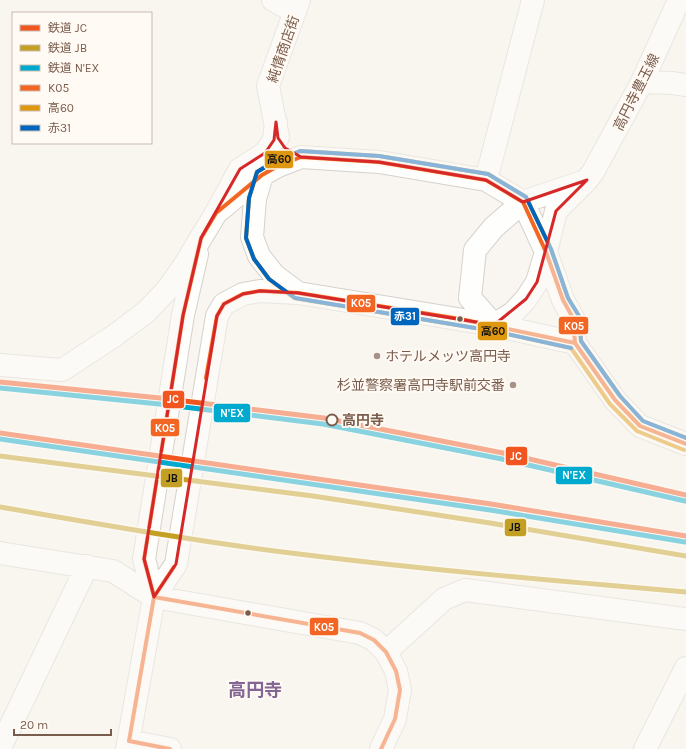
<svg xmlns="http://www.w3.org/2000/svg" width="686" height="749" viewBox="0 0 686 749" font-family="Karla,'Noto Sans JP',sans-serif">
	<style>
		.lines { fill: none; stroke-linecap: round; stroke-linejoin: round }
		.minor-casing { stroke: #d7d1cb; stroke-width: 24 }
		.minor { stroke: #fefefd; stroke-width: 22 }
		.bus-1-casing { stroke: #fffaf3; stroke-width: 7 }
		.bus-2-casing { stroke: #fffaf3; stroke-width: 7 }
		.bus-3-casing { stroke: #fffaf3; stroke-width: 7 }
		.bus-1 { stroke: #f26522; stroke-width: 4 }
		.bus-2 { stroke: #de970f; stroke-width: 4 }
		.bus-3 { stroke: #0065bd; stroke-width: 4 }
		.rail-1-casing { stroke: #fffaf3; stroke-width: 8 }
		.rail-2-casing { stroke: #fffaf3; stroke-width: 8 }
		.rail-3-casing { stroke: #fffaf3; stroke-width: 8 }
		.rail-1 { stroke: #f15620; stroke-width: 5 }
		.rail-2 { stroke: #c3a023; stroke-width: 5 }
		.rail-3 { stroke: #00a9ce; stroke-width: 5 }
		.marked { fill: none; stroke: #d62828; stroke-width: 3; stroke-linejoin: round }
		.bus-dot { fill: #7a5c4d; stroke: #fffaf3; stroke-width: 1.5 }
		.poi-dot { fill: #a69286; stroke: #fffaf3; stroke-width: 1.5 }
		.stop-dot { fill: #fffaf3; stroke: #7a5c4d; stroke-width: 2 }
		.labels { text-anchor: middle; stroke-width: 4; stroke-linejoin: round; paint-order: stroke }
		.street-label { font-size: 14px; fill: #7a5c4d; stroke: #fffaf3 }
		.poi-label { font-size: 14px; fill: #7a5c4d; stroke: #fffaf3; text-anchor: start }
		.stop-label { font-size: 14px; font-weight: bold; fill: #7a5c4d; stroke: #fffaf3; text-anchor: start }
		.district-label { font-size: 18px; font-weight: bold; fill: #846695; stroke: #fffaf3 }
		.line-badge { stroke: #fffaf3; stroke-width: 1.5 }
		.badge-label { font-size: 11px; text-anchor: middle; font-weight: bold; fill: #fff }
		.pale-badge-label { font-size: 11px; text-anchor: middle; font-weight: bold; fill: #111 }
	</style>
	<rect width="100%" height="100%" fill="#f9f5f0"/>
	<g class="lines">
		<g class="minor-casing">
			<path id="minor" d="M273,0L295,12
				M642,82L672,83L686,85
				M278,137L268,86L299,0
				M262,175L255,199L252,237L259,256L274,275L298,293
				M486,180L533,0
				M216,213L262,175L278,166L301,157L379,162L486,180L523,202L546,252L563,300L573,318L575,343L615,400L640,426L686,444
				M494,325L513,313L526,299L537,282L546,252L556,211L587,180L593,172L642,82L679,0
				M494,325L470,298L475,250L494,227L523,202L582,182
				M0,365L62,370L114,336L146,312L167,290L184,266L216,213L240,169L265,153L274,140L276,122
				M0,553L113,571L154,597L360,633L374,640L386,652L396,671L400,690L395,719L381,749
				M154,597L144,559L183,315L197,254
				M386,652L444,599L465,590L686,619
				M129,741L170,749
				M0,748L87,566
				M127,749L154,597L176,564L217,316L224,304L243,294L260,291L298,293L494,325L575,343
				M645,749L686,668"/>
		</g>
		<use href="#minor" class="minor"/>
		<g class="bus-1-casing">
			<path id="bus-1" d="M206,378L217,316L224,304L243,294L260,291L298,293L460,319L575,343
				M154,597L144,559L183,315L201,238L216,213L262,175L278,166L301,157L379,162L486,180L523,202L546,252L563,300L573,318L575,343L615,400L640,426L686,444
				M154,597L360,633L374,640L386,652L396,671L400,690L395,719L381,749
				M170,749L129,741L154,597L174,567"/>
		</g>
		<g class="bus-2-casing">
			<path id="bus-2" d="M637,431L610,404L571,348L493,331L294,298L269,279L254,259L246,238L249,198L257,172L275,161L300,151L379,156L488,174L526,197L551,249L568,298L579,316L581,341L620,396L643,421L686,438
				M637,431L684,450"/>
		</g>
		<g class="bus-3-casing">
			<path id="bus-3" d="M571,348L493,331L295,298L269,279L254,259L246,238L249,198L257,172L275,161L300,151L379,156L488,174L526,197L551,249L568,298L579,316L581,341L620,396L643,421L686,438"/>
		</g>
		<use href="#bus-1" class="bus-1"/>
		<use href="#bus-2" class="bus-2"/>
		<use href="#bus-3" class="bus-3"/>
		<g class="rail-1-casing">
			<path id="rail-1" d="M0,382L160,398L324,418L503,453L686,495
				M0,433L491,504L686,536"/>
		</g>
		<g class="rail-2-casing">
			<path id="rail-2" d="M0,456L313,496L490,523L686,556
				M0,507C99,524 199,542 299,554C428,570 557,581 686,592"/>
		</g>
		<g class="rail-3-casing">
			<path id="rail-3" d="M0,388L159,404L323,424L502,459L685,501
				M0,439L490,510L685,542"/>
		</g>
		<use href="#rail-1" class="rail-1"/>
		<use href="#rail-2" class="rail-2"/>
		<use href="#rail-3" class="rail-3"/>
	</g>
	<path d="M0 0H686V749H0ZM276,122L278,138L285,148L301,157L379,162L486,180L523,202L587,180L556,211L537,282L526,299L494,325L298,293L260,291L243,294L224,304L217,316L176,564L154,597L144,559L183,315L201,238L240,169L265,153L274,140Z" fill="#f9f5f0" fill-opacity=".55" fill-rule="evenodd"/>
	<path class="marked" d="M276,122L278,138L285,148L301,157L379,162L486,180L523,202L587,180L556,211L537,282L526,299L494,325L298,293L260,291L243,294L224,304L217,316L176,564L154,597L144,559L183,315L201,238L240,169L265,153L274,140Z"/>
	<g class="bus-dot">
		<circle cx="460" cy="319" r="3.5"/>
		<circle cx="248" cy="613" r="3.5"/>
	</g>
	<g class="poi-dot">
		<circle cx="377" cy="356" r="4"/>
		<circle cx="513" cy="385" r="4"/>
	</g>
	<circle class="stop-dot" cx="332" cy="420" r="5.5"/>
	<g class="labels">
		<g class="street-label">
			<text transform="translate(283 49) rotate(-71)" y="5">純情商店街</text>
			<text transform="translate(636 92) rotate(-63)" y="5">高円寺豊玉線</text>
		</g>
		<g class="poi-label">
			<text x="385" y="361">ホテルメッツ高円寺</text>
			<text x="505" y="390" text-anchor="end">杉並警察署高円寺駅前交番</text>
		</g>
		<g class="stop-label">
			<text x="342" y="425">高円寺</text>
		</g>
		<g class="district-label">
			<text x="255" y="696">高円寺</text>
		</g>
	</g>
	<g class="line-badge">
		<rect x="264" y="150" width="30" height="19" rx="4" fill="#de970f"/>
		<rect x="346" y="294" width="30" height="19" rx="4" fill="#f26522"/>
		<rect x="390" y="307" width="30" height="19" rx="4" fill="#0065bd"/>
		<rect x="558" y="316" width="31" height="19" rx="4" fill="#f26522"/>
		<rect x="477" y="321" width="31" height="20" rx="4" fill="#de970f"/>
		<rect x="162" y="390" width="23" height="19" rx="4" fill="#f15620"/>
		<rect x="213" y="403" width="38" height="20" rx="4" fill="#00a9ce"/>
		<rect x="150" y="418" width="30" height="19" rx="4" fill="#f26522"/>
		<rect x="505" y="446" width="23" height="20" rx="4" fill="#f15620"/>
		<rect x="555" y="466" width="38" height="19" rx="4" fill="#00a9ce"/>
		<rect x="160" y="468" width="23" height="20" rx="4" fill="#c3a023"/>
		<rect x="504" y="518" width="23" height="19" rx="4" fill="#c3a023"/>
		<rect x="309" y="617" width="30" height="19" rx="4" fill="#f26522"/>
	</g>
	<g class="badge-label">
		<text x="361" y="307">K05</text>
		<text x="405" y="320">赤31</text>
		<text x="574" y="330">K05</text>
		<text x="173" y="403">JC</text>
		<text x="232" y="417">N'EX</text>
		<text x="165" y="432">K05</text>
		<text x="516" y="460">JC</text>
		<text x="574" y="479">N'EX</text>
		<text x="324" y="631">K05</text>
	</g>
	<g class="pale-badge-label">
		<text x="279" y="163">高60</text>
		<text x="493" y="335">高60</text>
		<text x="172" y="482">JB</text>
		<text x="515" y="531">JB</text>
	</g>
	<rect x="12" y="12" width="140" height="132" fill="#fffaf3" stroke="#cabbb1"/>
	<rect x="20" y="25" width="20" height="6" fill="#f15620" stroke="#cabbb1"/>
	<text x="48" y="32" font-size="12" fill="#7a5c4d">鉄道 JC</text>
	<rect x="20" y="45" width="20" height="6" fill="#c3a023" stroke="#cabbb1"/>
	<text x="48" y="52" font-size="12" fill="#7a5c4d">鉄道 JB</text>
	<rect x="20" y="65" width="20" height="6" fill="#00a9ce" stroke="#cabbb1"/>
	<text x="48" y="72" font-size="12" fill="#7a5c4d">鉄道 N'EX</text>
	<rect x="20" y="85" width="20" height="6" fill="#f26522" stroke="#cabbb1"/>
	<text x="48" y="92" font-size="12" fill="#7a5c4d">K05</text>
	<rect x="20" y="105" width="20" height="6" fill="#de970f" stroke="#cabbb1"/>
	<text x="48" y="112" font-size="12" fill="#7a5c4d">高60</text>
	<rect x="20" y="125" width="20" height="6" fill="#0065bd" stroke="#cabbb1"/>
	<text x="48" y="132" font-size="12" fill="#7a5c4d">赤31</text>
	<path d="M14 729v6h97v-6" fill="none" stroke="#7a5c4d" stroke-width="2"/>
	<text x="20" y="729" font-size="12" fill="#7a5c4d" stroke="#fffaf3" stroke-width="3" paint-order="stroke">20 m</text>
</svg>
